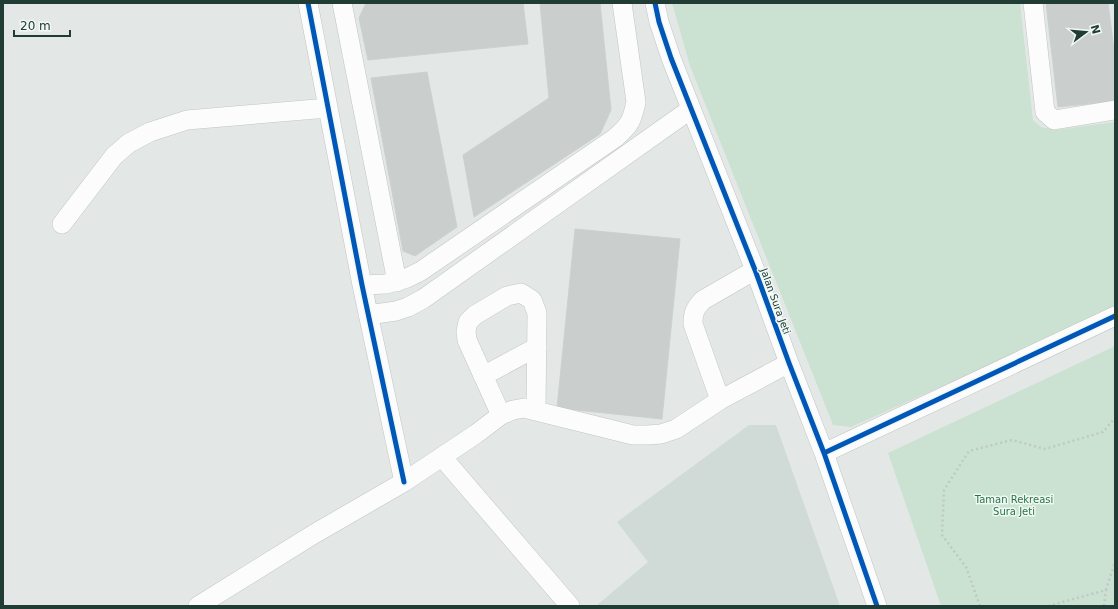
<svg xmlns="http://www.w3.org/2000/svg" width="1118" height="609" viewBox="0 0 1118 609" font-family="'DejaVu Sans',sans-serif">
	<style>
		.built { fill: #d0dad6 }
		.green { fill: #cbe2d2 }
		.building { fill: #cacfcd; stroke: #cbd1cf }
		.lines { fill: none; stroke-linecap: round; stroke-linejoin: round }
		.minor-casing { stroke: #c0c5c3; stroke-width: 20 }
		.path { stroke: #c0c8c6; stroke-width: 2.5; stroke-dasharray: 2 3; stroke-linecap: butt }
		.minor { stroke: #fbfcfb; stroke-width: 19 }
		.cycleway-casing { stroke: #f0f8f4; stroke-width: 8 }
		.cycleway { stroke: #0057b8; stroke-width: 5 }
		.labels { text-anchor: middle; stroke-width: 3; stroke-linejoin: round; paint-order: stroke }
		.street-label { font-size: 10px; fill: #203c34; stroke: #f0f8f4 }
		.park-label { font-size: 10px; fill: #297445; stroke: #f0f8f4 }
	</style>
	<rect width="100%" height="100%" fill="#e3e8e6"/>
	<path class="built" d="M749,425H776L840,606H596L648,562L617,522Z"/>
	<path class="green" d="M672,3H1020L1033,120L1041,127L1055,130L1115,122V309L851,427L833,425L690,66Z
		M1115,346V606H941L888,453Z"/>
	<path class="building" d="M366,3H523L528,44L368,60L359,18Z
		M540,3H600L611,110L600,134L474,217L463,155L549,98Z
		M1046,3H1108L1115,58V101L1058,107Z
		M427,72L457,227L415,256L403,251L371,78Z
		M575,229L680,239L662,419L557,408Z"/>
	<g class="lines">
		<g class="minor-casing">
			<path id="minor" d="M308,3L362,285L404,482
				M342,3L397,282
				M655,3L659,22L671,58L755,270L789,363L824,453L877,606
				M1033,3L1045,112L1054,120L1115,110
				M62,224L114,156L129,143L150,132L187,120L328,108
				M362,285L386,284L407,278L421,271L615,138C630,125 632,121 636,102L622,3
				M368,315L396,311L408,307L423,299L691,109
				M483,376L537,347
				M720,400L693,324C693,313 695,308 703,300L755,270
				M501,415L467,340L466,331L468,322L475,315L507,296L521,293L532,300L537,313L536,411
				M824,453L1115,316
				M442,457L570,606
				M198,606L314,534L404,482L476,434L501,415L513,410L524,408L536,411L633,435H648L661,434L676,429L720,400L789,363"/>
		</g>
		<path class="path" d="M980,606L966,567L942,535L944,490L969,451L1012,440L1045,449L1103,432L1115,418
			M1048,606L1106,590L1115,562
			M1104,606L1106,590"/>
		<use href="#minor" class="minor"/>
		<g class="cycleway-casing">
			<path id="cycleway" d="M308,3L362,285L404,482
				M655,3L659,22L671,58L755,270L789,363L824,453L877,606
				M824,453L1115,316"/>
		</g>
		<use href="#cycleway" class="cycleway"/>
	</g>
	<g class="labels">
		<g class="street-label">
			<text transform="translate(776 301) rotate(70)" y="4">Jalan Sura Jeti</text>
		</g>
		<g class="park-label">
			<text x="1014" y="503">Taman Rekreasi<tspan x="1014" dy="12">Sura Jeti</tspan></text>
		</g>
	</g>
	<rect width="1118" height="609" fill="none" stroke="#203c34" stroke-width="8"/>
	<g transform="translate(1086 32) rotate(74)" stroke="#f0f8f4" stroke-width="3" paint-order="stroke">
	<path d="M0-3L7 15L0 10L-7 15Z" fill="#203c34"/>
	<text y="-6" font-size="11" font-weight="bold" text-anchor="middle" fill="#203c34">N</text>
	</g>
	<path d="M14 30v6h56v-6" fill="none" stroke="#203c34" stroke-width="2"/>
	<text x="20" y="30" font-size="12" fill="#203c34" stroke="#f0f8f4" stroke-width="3" paint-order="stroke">20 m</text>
</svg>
